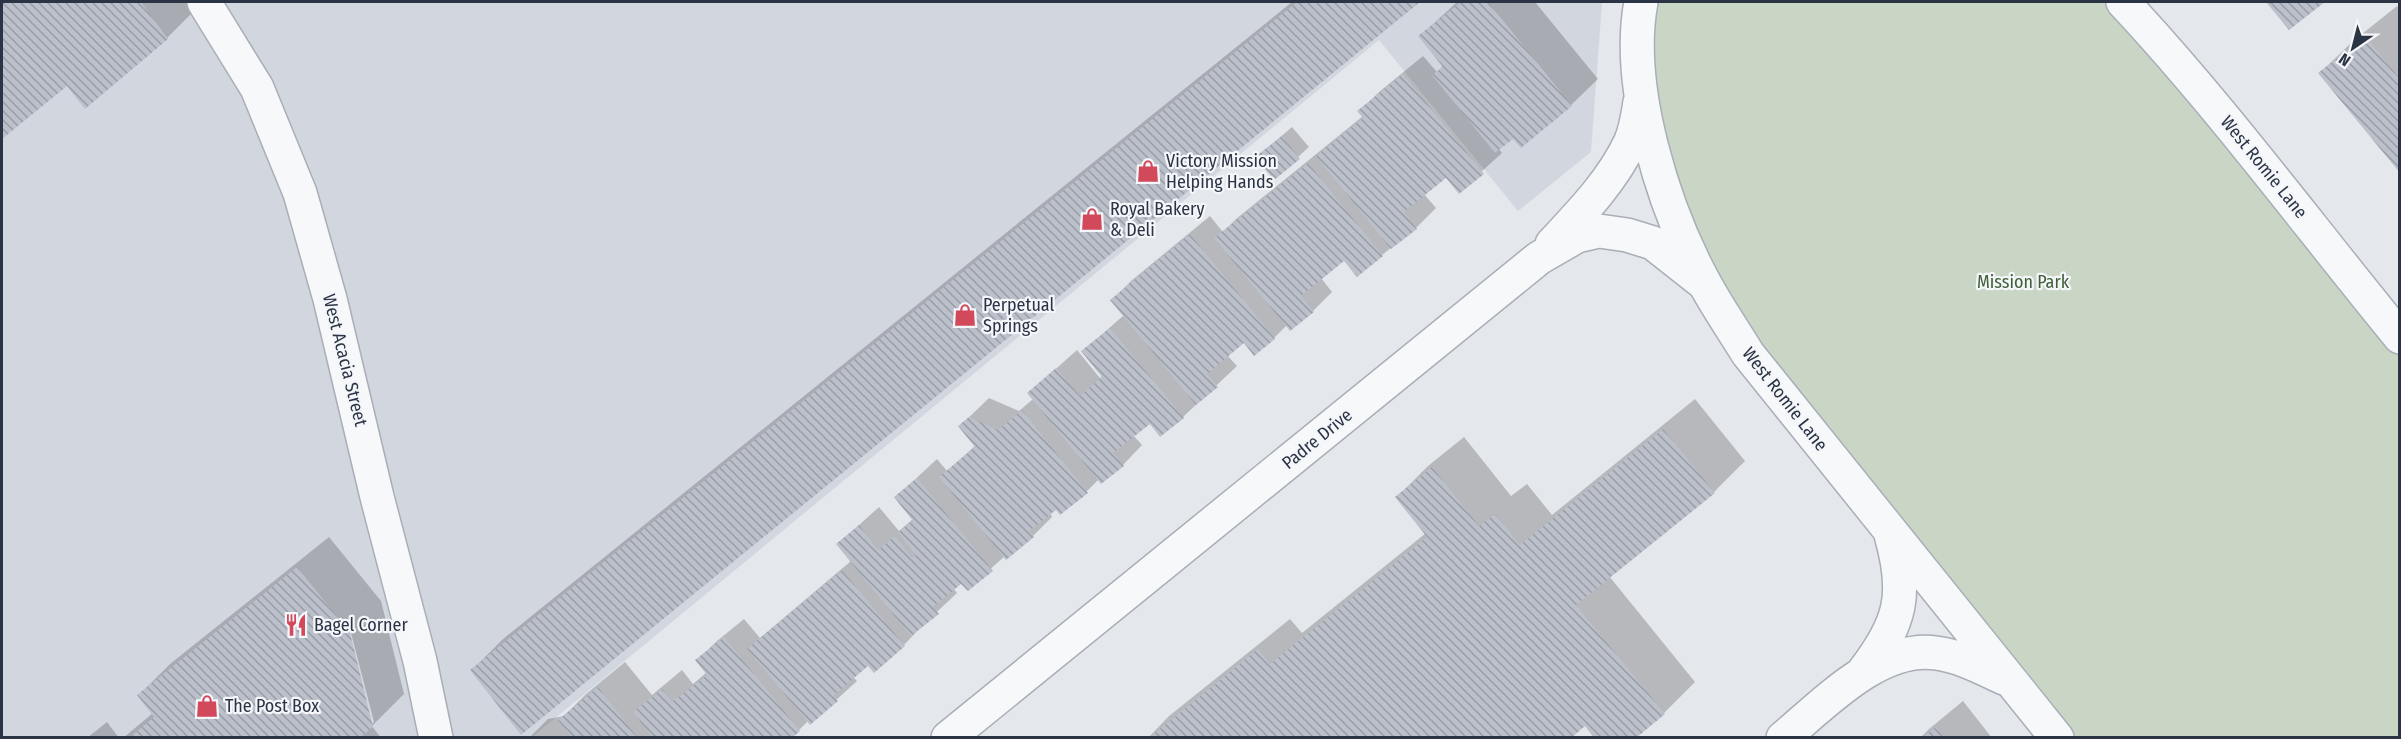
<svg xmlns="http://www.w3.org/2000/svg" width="2401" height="739" viewBox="0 0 2401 739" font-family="'Fira Sans Condensed',sans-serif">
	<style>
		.built { fill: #d2d6de }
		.park { fill: #c9d6c5 }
		.shadow { fill: #0003; fill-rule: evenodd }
		.building { fill: url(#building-back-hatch) }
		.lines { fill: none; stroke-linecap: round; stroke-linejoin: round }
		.minor-casing { stroke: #a9aeb7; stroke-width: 36 }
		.minor { stroke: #f7f8fa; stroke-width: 33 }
		.labels { text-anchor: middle; stroke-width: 4.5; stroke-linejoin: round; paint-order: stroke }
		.poi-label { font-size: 18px; fill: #2b3445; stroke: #f4f6f9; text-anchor: start }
		.street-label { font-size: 18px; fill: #2b3445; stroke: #f4f6f9 }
		.park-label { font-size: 18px; fill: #3f6138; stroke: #f4f6f9 }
	</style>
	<defs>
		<pattern id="building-back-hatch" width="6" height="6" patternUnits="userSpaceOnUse" patternTransform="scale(1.5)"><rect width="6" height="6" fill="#bbc0ca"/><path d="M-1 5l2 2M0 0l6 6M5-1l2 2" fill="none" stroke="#989da6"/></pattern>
	</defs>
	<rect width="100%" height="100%" fill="#e4e7ec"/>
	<path class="built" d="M2,2H1602L1591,152L1518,211L1379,40L531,738L2,737Z"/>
	<path class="park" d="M1641,2H2123L2399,337V737H2057L1748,354L1673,211Z"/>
	<path class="shadow" d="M2,2H195L198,7L167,38L67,84L2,137Z
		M1292,2H1417L521,733L472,670L503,639Z
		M1457,2H1535L1598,79L1571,105L1513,137L1498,148L1502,153L1459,192L1446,176L1424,194L1436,208L1416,228L1382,255L1344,259L1321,278L1332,292L1313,311L1287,325L1274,338L1244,341L1227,355L1237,366L1183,417L1161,435L1150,421L1133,435L1142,445L1123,465L1099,479L1087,491L1050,513L1052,517L1033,536L1005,556L968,589L962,581L953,588L957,593L923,625L904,645L874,671L868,664L853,677L857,681L811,723L809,720L799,730L763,733L758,738H529L548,719L564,716L586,694L625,662L652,695L682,670L693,684L707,672L697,660L717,641L744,619L760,638L851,561L838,544L879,507L899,531L913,519L896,497L937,459L947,471L976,445L960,426L989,398L1019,411L1033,399L1029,393L1077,350L1100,378L1103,375L1083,351L1124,315L1112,300L1131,281L1210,216L1223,232L1236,219L1363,116L1360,111L1379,92L1423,56L1437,72L1444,65L1420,36Z
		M2268,2H2323L2289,28Z
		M2397,6L2400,10V171L2320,73L2352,42Z
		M1292,127L1309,147L1275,178L1257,157Z
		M1695,399L1745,461L1714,492L1609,576L1695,682L1664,713L1585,724L1568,738H1148L1169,716L1290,619L1302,633L1426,533L1397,497L1428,466L1464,437L1511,496L1527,484L1552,515Z
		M329,537L381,601L404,694L372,726L381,738H123L153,713L139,695L170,664ZM349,625L374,722L371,725L346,626Z
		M1963,701L1992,738H1920L1929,729Z
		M107,722L119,738H87Z"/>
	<path class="building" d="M2,2H141L168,39L85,109L67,86L2,139Z
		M1297,2H1420L521,735L470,670Z
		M1461,2H1488L1572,106L1521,148L1513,139L1495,153L1432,75L1443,67L1418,36Z
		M2266,2H2325L2289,30Z
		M2365,36L2400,79V173L2318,73Z
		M1403,74L1484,174L1459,194L1446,178L1404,212L1417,229L1391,249L1316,156L1363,118L1357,111Z
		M1282,136L1300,159L1274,180L1255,157Z
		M1308,163L1383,256L1357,277L1344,261L1301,296L1314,312L1290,331L1214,238Z
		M1190,234L1275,339L1254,356L1244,343L1207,374L1218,387L1196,405L1110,300Z
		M1110,328L1184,418L1160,437L1150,424L1113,453L1124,466L1101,484L1027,393L1056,368L1080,396L1102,377L1081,351Z
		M1022,410L1088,493L1060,515L1056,510L1029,531L1034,537L1006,560L939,477L975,447L958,426L969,417L998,430Z
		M1663,429L1715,493L1576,605L1665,714L1636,738H1594L1585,726L1571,738H1149L1258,649L1270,664L1427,537L1395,497L1432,467L1479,526L1495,514L1520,545Z
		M917,478L993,571L968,591L961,584L933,607L939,614L911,636L836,544L859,525L878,550L895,536L912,558L916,555L898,532L913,521L894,497Z
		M297,567L350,633L373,727L360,738H129L154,717L137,695Z
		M842,570L905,646L874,673L868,666L833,696L838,701L810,725L747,649Z
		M724,637L800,731L792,738H764L763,736L760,738H653L633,712L662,689L672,702L707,675L695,660Z
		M598,687L638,738H572L558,720Z
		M1936,727L1944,738H1922Z"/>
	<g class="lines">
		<g class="minor-casing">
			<path id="minor" d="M204,2L257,88L300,193L330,299L377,497L420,661L436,738
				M1641,2C1625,87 1664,209 1705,284C1718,308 1734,331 1748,354L2057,738
				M2123,2C2222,108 2308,225 2400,337
				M1552,244C1581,213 1612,181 1630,143C1636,130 1638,115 1640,102
				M1864,671C1901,623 1908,594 1891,535
				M948,738L1539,258L1577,236L1599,231L1627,235L1653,243L1705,284
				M1783,738C1824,704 1879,645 1936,653C1960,656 1982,668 2004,678"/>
		</g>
		<use href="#minor" class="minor"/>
	</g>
	<defs>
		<g id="shop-bare" transform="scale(1.8)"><path d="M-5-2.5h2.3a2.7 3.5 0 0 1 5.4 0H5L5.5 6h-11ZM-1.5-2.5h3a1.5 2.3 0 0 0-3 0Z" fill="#d1495b" stroke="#f4f6f9" stroke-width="2.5" paint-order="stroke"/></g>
		<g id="restaurant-bare" transform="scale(1.8)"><path d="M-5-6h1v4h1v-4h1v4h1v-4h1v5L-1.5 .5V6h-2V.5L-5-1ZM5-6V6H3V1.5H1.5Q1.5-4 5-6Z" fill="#d1495b" stroke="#f4f6f9" stroke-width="2.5" paint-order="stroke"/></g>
	</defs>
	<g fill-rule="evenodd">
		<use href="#shop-bare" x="1148" y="171"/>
		<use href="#shop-bare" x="1092" y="219"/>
		<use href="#shop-bare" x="965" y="315"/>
		<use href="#restaurant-bare" x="296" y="625"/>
		<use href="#shop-bare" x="207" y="706"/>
	</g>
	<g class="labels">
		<g class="poi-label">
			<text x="1166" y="167">Victory Mission<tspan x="1166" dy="21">Helping Hands</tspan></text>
			<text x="1110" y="215">Royal Bakery<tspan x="1110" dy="21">&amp; Deli</tspan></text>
			<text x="983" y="311">Perpetual<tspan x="983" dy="21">Springs</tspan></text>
			<text x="314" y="631">Bagel Corner</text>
			<text x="225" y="712">The Post Box</text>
		</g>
		<g class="street-label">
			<text transform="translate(2264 167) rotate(51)" y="6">West Romie Lane</text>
			<text transform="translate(345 360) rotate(76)" y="6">West Acacia Street</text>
			<text transform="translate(1785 399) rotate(52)" y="6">West Romie Lane</text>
			<text transform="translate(1317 439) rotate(-39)" y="6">Padre Drive</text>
		</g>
		<g class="park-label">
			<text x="2023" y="288">Mission Park</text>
		</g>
	</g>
	<rect width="2401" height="739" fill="none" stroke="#2b3445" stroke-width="6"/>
	<g transform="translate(2353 48) rotate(215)" stroke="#f4f6f9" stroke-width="4.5" paint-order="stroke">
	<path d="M0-4.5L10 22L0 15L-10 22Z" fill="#2b3445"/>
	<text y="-9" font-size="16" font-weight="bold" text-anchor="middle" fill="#2b3445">N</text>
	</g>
</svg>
